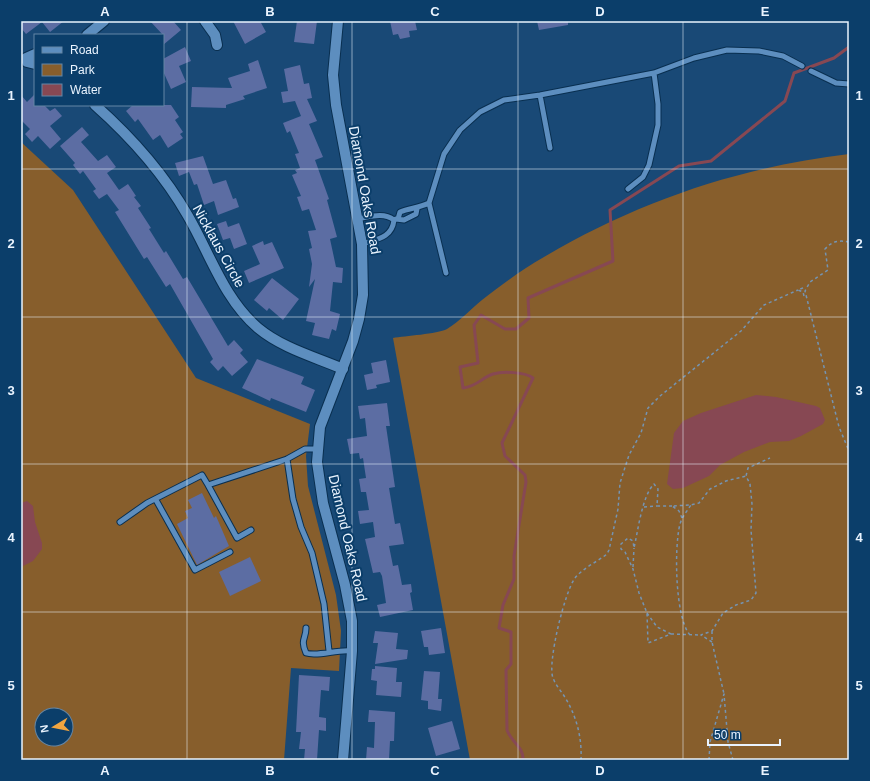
<svg xmlns="http://www.w3.org/2000/svg" width="870" height="781" viewBox="0 0 870 781" font-family="Helvetica,sans-serif">
	<style>
		.green { fill: #875e2c; fill-rule: evenodd }
		.water { fill: #874853 }
		.lines { fill: none; stroke-linecap: round; stroke-linejoin: round }
		.stream { stroke: #874853; stroke-width: 3 }
		.building { fill: #5c6da3 }
		.service-casing { stroke: #092f50; stroke-width: 7 }
		.minor-casing { stroke: #092f50; stroke-width: 12 }
		.tertiary-casing { stroke: #092f50; stroke-width: 12 }
		.path { stroke: #7594b2; stroke-width: 1.5; stroke-dasharray: 3 3; stroke-linecap: butt }
		.service { stroke: #5d8ebf; stroke-width: 5 }
		.minor { stroke: #5d8ebf; stroke-width: 10 }
		.tertiary { stroke: #5d8ebf; stroke-width: 10 }
		.grid { fill: none; stroke: #e9f3fe; stroke-width: 1; stroke-opacity: 0.55 }
		.labels { text-anchor: middle; stroke-width: 4; stroke-linejoin: round; paint-order: stroke }
		.street-label { font-size: 14px; fill: #e9f3fe; stroke: #0b3e6a }
		.neatline { fill: none; stroke: #e9f3fe; stroke-width: 1.5 }
		.grid-label { font-size: 13px; text-anchor: middle; font-weight: bold; fill: #e9f3fe }
	</style>
	<rect width="100%" height="100%" fill="#194976"/>
	<path class="green" d="M21,142L73,190L196,378L310,424L306,456L308,486L336,595L341,631L339,671L291,668L284,760H21ZM42,715H66V739H42Z
		M849,154V760H470L393,338C405,336 437,334 447,329C459,322 471,309 482,300C501,285 523,269 544,257C639,201 740,167 849,154Z"/>
	<path class="water" d="M756,395L776,397L816,406L820,408L825,420L823,424L801,436L789,441L770,442L744,452L720,465L709,476L683,488L673,489L667,484L674,433L683,421L701,413Z
		M27,501L33,506L35,522L42,543V549L33,561L21,567V503Z"/>
	<g class="lines">
		<path class="stream" d="M523,760C524,747 511,742 507,730L506,670L511,664V632L499,628L503,605L514,579V556L526,482L525,475L505,456L502,443L533,378C525,372 503,371 493,374C481,378 478,386 463,388L460,367L478,363L474,325L481,315L505,329H516L529,318L528,298L613,261L610,210L679,166L711,161L785,101L794,73L834,58L849,47"/>
	</g>
	<path class="building" d="M21,21H64L50,32L42,22L26,34L21,28Z
		M150,21H173L181,30L163,45V35Z
		M233,21H260L266,32L245,44Z
		M297,21H317L314,44L294,42Z
		M390,21H415L417,30L409,31L410,37L400,39L398,34L393,35Z
		M537,21H568V25L539,30Z
		M185,47L191,61L179,66L186,82L171,89L163,71V59Z
		M258,60L267,88L243,96L245,99L226,105V108L191,107L192,87L232,88L228,78L250,71L248,64Z
		M300,65L304,84L309,83L312,98L307,99L317,121L309,124L323,157L315,160L329,199L327,200L337,237L330,239L336,267L343,268L342,283L333,282L330,311L340,314L336,331L332,329L329,339L312,335L315,323L306,321L315,279L309,287L312,264L309,249L312,248L308,231L316,230L309,209L302,211L297,197L301,196L292,175L297,173L295,170L300,168L295,154L299,153L290,131L287,133L283,123L301,116L295,101L283,103L281,92L288,91L284,69Z
		M35,94V105H44L50,111L55,108L62,116L50,126L61,139L50,149L38,136L32,142L25,134L30,129L21,120V95L27,102Z
		M133,105H171L179,117L175,120L183,132L180,134L183,138L168,148L160,135L153,140L138,119L135,122L126,111Z
		M82,127L89,135L81,142L98,161L107,155L116,167L107,173L119,190L128,184L136,196L134,197L141,206L138,208L151,228L149,229L164,253L166,251L183,279L187,277L228,346L234,340L243,350L240,353L248,362L232,376L223,366L218,371L210,362L213,359L170,284L166,287L147,257L144,259L115,212L119,210L107,194L99,199L93,191L96,189L83,171L80,174L73,165L75,163L60,146Z
		M203,156L213,184L226,180L233,199L236,198L239,207L218,215L214,201L204,205L197,184L194,185L189,172L179,176L175,163Z
		M226,221L228,227L239,223L247,244L234,249L230,238L223,240L217,224Z
		M263,241L264,245L272,242L284,268L249,283L244,271L260,264L252,246Z
		M272,278L299,299L283,320L269,308L267,311L254,300Z
		M257,359L304,377L301,384L315,390L306,412L271,398L270,401L242,388Z
		M386,360L390,382L376,385L377,388L367,390L364,375L373,373L371,363Z
		M387,403L390,426H386L395,487L389,488L395,524L400,523L404,544L389,546L393,566L398,565L402,585L411,584L412,592L410,593L413,610L380,617L377,605L386,603L382,576L380,572L373,573L365,539L375,537L373,522L360,524L358,511L369,510L366,492H361L359,479L366,478L363,458L360,459L359,453L350,454L347,439L367,436L365,418L360,419L358,406Z
		M202,493L214,518L216,516L229,546L197,565L177,524L188,518L185,511L192,508L188,500Z
		M250,557L261,581L230,596L219,572Z
		M441,628L445,653L429,655L428,647H424L421,631Z
		M375,631L398,633L396,649L408,650L407,659L375,664L378,643H373Z
		M375,666L397,668L396,682H402L401,697L376,695L377,681L371,680L372,669H375Z
		M424,671L440,672L438,699H442L441,711L428,709V701L421,700Z
		M299,675L330,677L329,691L321,690L319,717L326,718V731L319,730L317,760H304L305,749H299L301,732H296Z
		M369,710L395,712L394,741H390L389,760H366L367,747L374,748L375,722H368Z
		M452,721L460,749L436,756L428,728Z"/>
	<g class="lines">
		<g class="service-casing">
			<path id="service" d="M811,71L836,83L849,84
				M540,95L550,148
				M628,189L643,177L649,165L658,125V104L654,73
				M357,219C370,217 383,212 394,220C392,238 377,239 362,244
				M396,219L404,220L416,214L417,209
				M398,219L400,212C410,208 419,208 429,203
				M446,273L429,203L444,154L460,130L480,112L504,100L540,95L654,73L694,58L727,50L759,51L783,56L802,66
				M287,459L293,499L301,527L312,553L324,604L329,651
				M156,500L195,570L230,552
				M120,522L147,503L202,475L208,485
				M251,530L237,538L208,485L287,459L305,449H317
				M306,628C306,639 300,639 306,653C318,657 337,649 352,651"/>
		</g>
		<g class="minor-casing">
			<path id="minor" d="M205,21L215,35L217,45
				M87,35L104,21
				M35,54L26,58L27,62L35,64
				M95,105C131,137 164,174 188,216C210,254 224,299 258,328C282,348 315,357 343,369"/>
		</g>
		<g class="tertiary-casing">
			<path id="tertiary" d="M338,21L333,75L336,105L362,244L363,295L359,319L353,341L320,427L317,462L323,503L345,585L352,621V651L343,760"/>
		</g>
		<path class="path" d="M849,242C839,240 832,241 825,249L828,270L810,282L805,291L839,427L849,451
			M804,296L803,292L798,290L805,287
			M644,507L657,506
			M682,518L679,511L672,506L691,505L699,503L710,489L726,481L746,476
			M633,567L634,548
			M647,613L657,627L671,634L648,643L647,613L639,593L633,569L625,552L621,549V544L628,538L633,541L634,548C638,531 642,496 654,484L658,489L657,506H672
			M712,631V642L724,694
			M671,634L701,635
			M690,635C675,618 674,547 680,524C682,517 687,511 691,505
			M712,642L701,635L712,631L723,613L736,605L751,600L756,593L751,530L752,504L750,484L746,476L748,468L770,458
			M581,760C582,738 577,718 566,699C562,692 556,686 553,678C547,663 565,591 575,578C583,568 597,562 607,554L609,550L618,509L620,483L629,455L641,433L648,408L660,396L741,331L764,305L798,290
			M709,760L710,742L724,694L728,742L733,760"/>
		<use href="#service" class="service"/>
		<use href="#minor" class="minor"/>
		<use href="#tertiary" class="tertiary"/>
	</g>
	<path class="grid" d="M187,21V760M352,21V760M518,21V760M683,21V760M21,169H849M21,317H849M21,464H849M21,612H849"/>
	<g class="labels">
		<g class="street-label">
			<text transform="translate(365 190) rotate(80)" y="5">Diamond Oaks Road</text>
			<text transform="translate(219 246) rotate(61)" y="5">Nicklaus Circle</text>
			<text transform="translate(348 538) rotate(77)" y="5">Diamond Oaks Road</text>
		</g>
	</g>
	<rect width="870" height="781" fill="none" stroke="#0b3e6a" stroke-width="44"/>
	<rect x="34" y="34" width="130" height="72" fill="#0b3e6a" stroke="#6486a5"/>
	<rect x="42" y="47" width="20" height="6" fill="#5d8ebf" stroke="#6486a5"/>
	<text x="70" y="54" font-size="12" fill="#e9f3fe">Road</text>
	<rect x="42" y="64" width="20" height="12" fill="#875e2c" stroke="#6486a5"/>
	<text x="70" y="74" font-size="12" fill="#e9f3fe">Park</text>
	<rect x="42" y="84" width="20" height="12" fill="#874853" stroke="#6486a5"/>
	<text x="70" y="94" font-size="12" fill="#e9f3fe">Water</text>
	<g transform="translate(54 727) rotate(260)"><circle r="19" fill="#0b3e6a" stroke="#6486a5"/>
	<path d="M0-3L7 15L0 10L-7 15Z" fill="#f1a540"/>
	<text y="-6" font-size="11" font-weight="bold" text-anchor="middle" fill="#e9f3fe">N</text>
	</g>
	<path d="M708 739v6h72v-6" fill="none" stroke="#e9f3fe" stroke-width="2"/>
	<text x="714" y="739" font-size="12" fill="#e9f3fe" stroke="#0b3e6a" stroke-width="3" paint-order="stroke">50 m</text>
	<rect x="22" y="22" width="826" height="737" class="neatline"/>
	<g class="grid-label">
		<text x="105" y="16">A</text>
		<text x="270" y="16">B</text>
		<text x="435" y="16">C</text>
		<text x="600" y="16">D</text>
		<text x="765" y="16">E</text>
		<text x="11" y="100">1</text>
		<text x="859" y="100">1</text>
		<text x="11" y="248">2</text>
		<text x="859" y="248">2</text>
		<text x="11" y="395">3</text>
		<text x="859" y="395">3</text>
		<text x="11" y="542">4</text>
		<text x="859" y="542">4</text>
		<text x="11" y="690">5</text>
		<text x="859" y="690">5</text>
		<text x="105" y="775">A</text>
		<text x="270" y="775">B</text>
		<text x="435" y="775">C</text>
		<text x="600" y="775">D</text>
		<text x="765" y="775">E</text>
	</g>
</svg>
